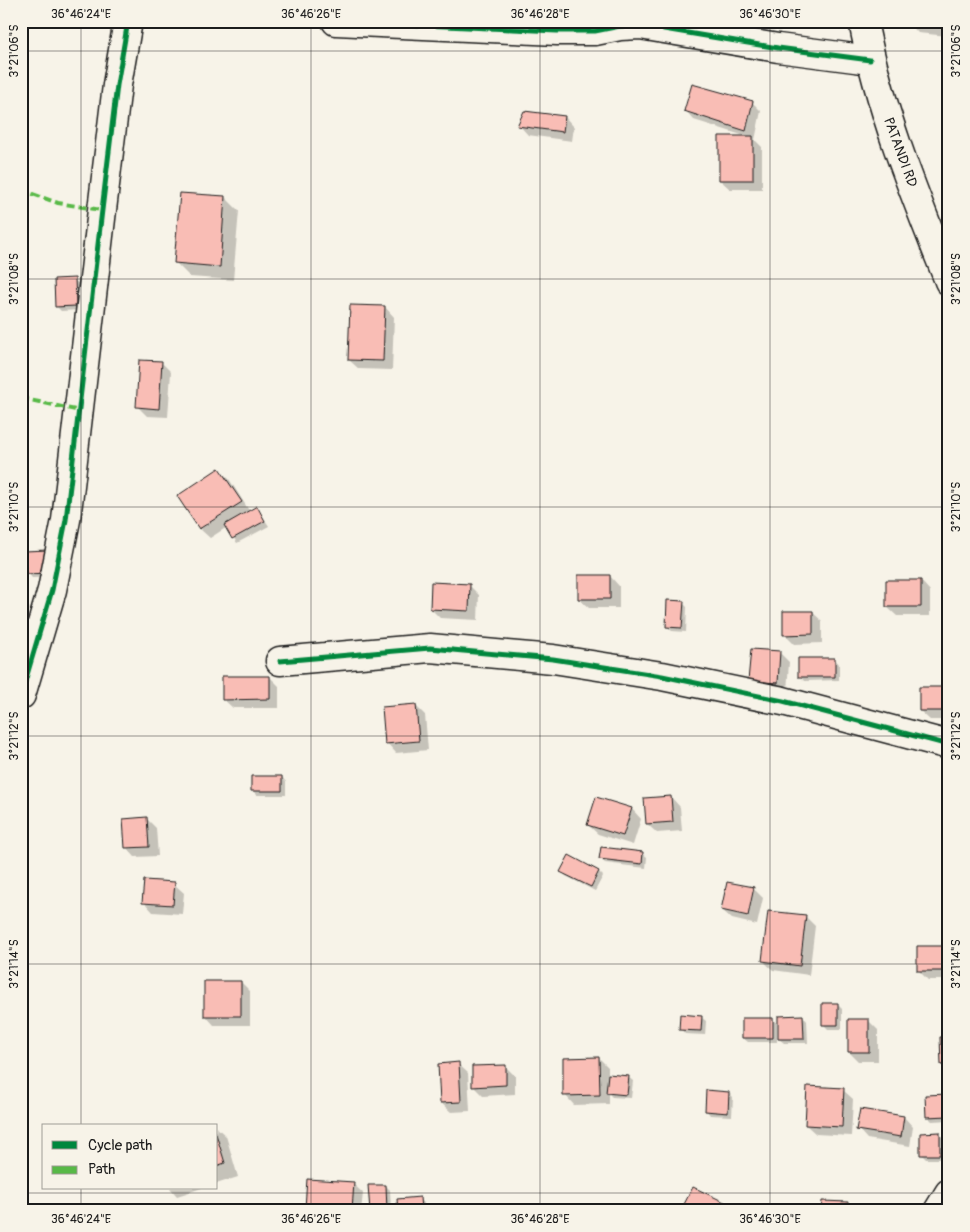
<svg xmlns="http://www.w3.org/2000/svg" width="970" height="1232" viewBox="0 0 970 1232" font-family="Pangolin,sans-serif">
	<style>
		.shadow { fill: #0003 }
		.building { fill: #f9bdb5; stroke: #1c1c1c }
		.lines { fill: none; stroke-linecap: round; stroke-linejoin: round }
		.street-casing { stroke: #1c1c1c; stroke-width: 31 }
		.secondary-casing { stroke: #1c1c1c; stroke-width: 31 }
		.street { stroke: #f7f3e8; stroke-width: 28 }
		.secondary { stroke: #f7f3e8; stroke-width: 28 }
		.quiet { stroke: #58b947; stroke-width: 4; stroke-dasharray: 8 4; stroke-linecap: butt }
		.cycleway-casing { stroke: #f7f3e8; stroke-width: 8 }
		.cycleway { stroke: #00873e; stroke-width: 5 }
		.ticks { fill: none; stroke: #1c1c1c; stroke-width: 1; stroke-opacity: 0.45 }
		.labels { text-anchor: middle; stroke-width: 4; stroke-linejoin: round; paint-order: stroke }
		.street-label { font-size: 14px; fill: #1c1c1c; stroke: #f7f3e8 }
		.neatline { fill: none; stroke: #1c1c1c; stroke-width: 2 }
		.ticks-label { font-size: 12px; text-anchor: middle; fill: #1c1c1c }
	</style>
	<rect width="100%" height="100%" fill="#f7f3e8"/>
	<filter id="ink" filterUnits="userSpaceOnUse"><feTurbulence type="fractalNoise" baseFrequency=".02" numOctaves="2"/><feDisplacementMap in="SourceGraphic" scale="10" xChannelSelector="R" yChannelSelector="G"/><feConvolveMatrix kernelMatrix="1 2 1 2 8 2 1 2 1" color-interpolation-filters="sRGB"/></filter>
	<g filter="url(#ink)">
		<path class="shadow" d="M909,21H949L948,36L918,33L909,23Z
			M752,102L761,111L755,140L762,147V189H730L720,180L748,137L694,120L685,110Z
			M565,117L574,127L572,141L528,135L519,125Z
			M225,197L239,211L233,280L190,277L176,263Z
			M74,280L79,284V310L61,311L56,306Z
			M385,307L394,317L392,370L359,369L349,360Z
			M161,362L171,372L168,417L147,416L138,407Z
			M219,470L229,479L250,512L257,508L269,526L237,543L227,527L210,538L200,529L179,496Z
			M26,552L52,577L32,578L28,573Z
			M610,576L619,586V608H589L579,599Z
			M921,581L930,591V616H897L887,607Z
			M470,586L479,595L478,620L440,618L431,609Z
			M683,603L687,607L686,632L672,631L667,627Z
			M21,611L24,614L23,635H21Z
			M812,612L822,621V643L794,644L784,634Z
			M780,653L789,662L787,692L750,680Z
			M835,659L839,664V680L804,681L800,676Z
			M270,677L279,686V708H233L223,699Z
			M947,688L949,689V720H930L920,711Z
			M415,705L425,715L428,750L396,753L387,743Z
			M282,777L286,782V795H257L253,791Z
			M671,797L680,807L682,831L657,833L647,824Z
			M597,798L632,809L641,819L633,845L598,834L588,825Z
			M147,819L156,828L158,856L135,857L126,847Z
			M642,853L647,857L646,868L605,863L600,859Z
			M570,857L599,872L603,876L595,891L566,876L562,872Z
			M174,884L184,893L182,914L153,912L144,902Z
			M754,889L763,898L757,925L732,919L722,910Z
			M805,916L815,926L809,975L773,970L763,961Z
			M945,947L949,950V980H928L919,971Z
			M241,982L250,991V1025H214L205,1015Z
			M838,1005L842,1009V1029H828L824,1025Z
			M803,1016L807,1021L808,1043H784L779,1039Z
			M701,1017L706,1021L705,1035L685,1034L681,1029Z
			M772,1019L777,1023V1042H748L743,1038Z
			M868,1020L878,1030V1061H858L849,1052Z
			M949,1039V1071L942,1065Z
			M599,1058L608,1067V1075L628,1077L633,1081L631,1098L612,1097L609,1094V1104L574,1105L565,1095Z
			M458,1064L468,1073L470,1111L451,1112L441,1103Z
			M505,1066L515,1076V1094L483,1096L473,1086Z
			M843,1090L853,1099L851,1136L816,1134L806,1125Z
			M729,1093L733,1097L732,1116L710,1115L706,1110Z
			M949,1095V1120L932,1121L927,1116Z
			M904,1117L913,1127L910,1146L867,1139L858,1129Z
			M216,1127L226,1136L238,1177L216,1184Z
			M939,1134L944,1138V1159H926L922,1155Z
			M353,1184L363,1193L361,1211H309L306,1207Z
			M386,1186L390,1190L391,1211H371Z
			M170,1188H202L177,1196Z
			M694,1188L739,1210L740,1211H684Z
			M419,1199L424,1203V1211H399Z
			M847,1203L854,1211H823Z"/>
		<path class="building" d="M908,21H940L939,27L907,24Z
			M692,84L753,101L746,131L684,111Z
			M524,111L565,116L563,132L517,126Z
			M719,136H753V180H719Z
			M180,193L225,196L220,267L174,263Z
			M75,278L76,306L55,307L54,279Z
			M350,305L385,306L383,361L348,360Z
			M139,360L162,361L159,409L136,407Z
			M219,468L242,502L199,529L177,496Z
			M257,506L265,521L232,539L224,525Z
			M47,550L48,573L26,574L25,551Z
			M578,575H610V599H578Z
			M886,580H921V607H886Z
			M431,582L470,584L469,611L430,609Z
			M667,600L684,601L682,628L666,627Z
			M783,611H813V634L783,635Z
			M751,649L780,651L778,683L748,681Z
			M798,658H835V677H798Z
			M222,676H270V699L222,700Z
			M919,687H948V711H919Z
			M416,704L419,741L385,744L382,707Z
			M251,776H282V791H251Z
			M671,796L673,822L646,824L644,798Z
			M596,797L632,808L623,836L587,825Z
			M147,817L149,847L125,848L123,819Z
			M601,847L643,852L642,864L599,859Z
			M569,855L599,871L591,887L560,872Z
			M144,880L175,882L173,905L142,903Z
			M727,882L754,887L748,916L721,910Z
			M768,911L806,915L800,966L762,961Z
			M917,946H946V971H917Z
			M204,981H241V1016H204Z
			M822,1003H838V1025H822Z
			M680,1014L702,1016L701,1031L679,1030Z
			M803,1015L804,1039H778V1016Z
			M742,1018H773V1038H742Z
			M848,1019H869V1052H848Z
			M940,1037H949V1065H941Z
			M599,1057L600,1095L563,1096V1058Z
			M459,1062L461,1102L440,1103L438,1064Z
			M506,1065V1085L472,1087V1066Z
			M608,1074L629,1076L627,1095L606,1093Z
			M807,1086L844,1088L842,1127L805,1125Z
			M706,1090L729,1092L728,1113L705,1111Z
			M949,1094V1116L926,1117L925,1095Z
			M860,1109L904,1116L901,1137L856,1130Z
			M212,1121L214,1126H196Z
			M940,1132V1155H920V1133Z
			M216,1134L225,1163L216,1166Z
			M307,1179L354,1182L352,1211L305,1208Z
			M368,1185H386L387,1211H370Z
			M693,1187L739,1209L738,1211L681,1210Z
			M420,1197L421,1211H398L397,1199Z
			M822,1201L848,1202L847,1211H821Z"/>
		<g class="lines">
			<g class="street-casing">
				<path id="street" d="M336,21L557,31H595L620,26L640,25L778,48L870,60
					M280,661L430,648L553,659L662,676L783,701L949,745
					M21,695L52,590L66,520L102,210L117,85L128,21"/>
			</g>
			<g class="secondary-casing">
				<path id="secondary" d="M863,21C880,111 915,196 949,281
					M938,1211L949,1193"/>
			</g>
			<use href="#street" class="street"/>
			<use href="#secondary" class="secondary"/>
			<path class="quiet" d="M21,190L58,203L102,210
				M21,398L80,411"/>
			<g class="cycleway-casing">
				<path id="cycleway" d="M336,21L557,31H595L620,26L640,25L778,48L870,60
					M280,661L430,648L553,659L662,676L783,701L949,745
					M21,695L52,590L66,520L102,210L117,85L128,21"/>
			</g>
			<use href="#cycleway" class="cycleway"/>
		</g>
	</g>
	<path class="ticks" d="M81,21V1126M311,21V1211M540,21V1211M770,21V1211M21,51H949M21,279H949M21,507H949M21,736H949M21,964H949M81,1188V1211M21,1193H949"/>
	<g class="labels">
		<g class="street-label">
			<text transform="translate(901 152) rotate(70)" y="5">PATANDI RD</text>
		</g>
	</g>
	<rect width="970" height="1232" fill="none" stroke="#f7f3e8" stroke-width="55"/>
	<rect x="42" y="1124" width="175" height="65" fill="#f7f3e8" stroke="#9f9d96"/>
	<rect x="52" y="1141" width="25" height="8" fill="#00873e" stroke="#9f9d96"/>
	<text x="88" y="1150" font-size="15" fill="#1c1c1c">Cycle path</text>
	<rect x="52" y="1166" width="25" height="8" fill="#58b947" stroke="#9f9d96"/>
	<text x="88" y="1174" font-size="15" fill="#1c1c1c">Path</text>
	<rect x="28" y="28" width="914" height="1176" class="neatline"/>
	<g class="ticks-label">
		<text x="81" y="18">36°46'24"E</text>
		<text x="311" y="18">36°46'26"E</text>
		<text x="540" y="18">36°46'28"E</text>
		<text x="770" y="18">36°46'30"E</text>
		<text transform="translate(14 51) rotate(-90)" y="4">3°21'06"S</text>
		<text transform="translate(956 51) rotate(-90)" y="4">3°21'06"S</text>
		<text transform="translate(14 279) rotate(-90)" y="4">3°21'08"S</text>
		<text transform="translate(956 279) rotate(-90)" y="4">3°21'08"S</text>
		<text transform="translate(14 507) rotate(-90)" y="4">3°21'10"S</text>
		<text transform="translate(956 507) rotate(-90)" y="4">3°21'10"S</text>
		<text transform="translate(14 736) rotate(-90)" y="4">3°21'12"S</text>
		<text transform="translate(956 736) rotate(-90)" y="4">3°21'12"S</text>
		<text transform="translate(14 964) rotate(-90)" y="4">3°21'14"S</text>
		<text transform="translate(956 964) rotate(-90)" y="4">3°21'14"S</text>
		<text x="81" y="1223">36°46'24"E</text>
		<text x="311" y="1223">36°46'26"E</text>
		<text x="540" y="1223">36°46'28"E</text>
		<text x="770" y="1223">36°46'30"E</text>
	</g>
</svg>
